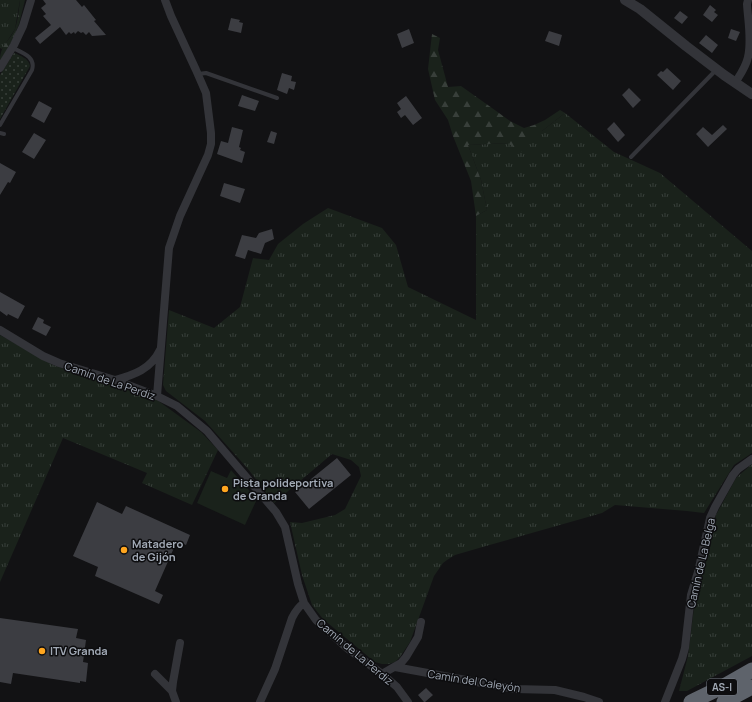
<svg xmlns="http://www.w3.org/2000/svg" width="752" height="702" viewBox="0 0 752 702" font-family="Manrope,sans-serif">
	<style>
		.grass { fill: url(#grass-tufts) }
		.forest { fill: url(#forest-firs) }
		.park { fill: #1a221b }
		.garden { fill: url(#garden-dots) }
		.building { fill: #3c3d42 }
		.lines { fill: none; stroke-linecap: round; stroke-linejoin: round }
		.service { stroke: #333439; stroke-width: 4 }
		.minor { stroke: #333439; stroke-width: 8 }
		.tertiary { stroke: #333439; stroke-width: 10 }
		.motorway { stroke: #5e636b; stroke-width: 15 }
		.poi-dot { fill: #ffa61f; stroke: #0d0d0f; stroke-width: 1.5 }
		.labels { text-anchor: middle; stroke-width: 3; stroke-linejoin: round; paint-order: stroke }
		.shield { fill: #0d0d0f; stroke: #757b84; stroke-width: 1 }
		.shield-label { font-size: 10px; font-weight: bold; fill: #a2aab6 }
		.street-label { font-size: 11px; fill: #a2aab6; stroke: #0d0d0f }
		.poi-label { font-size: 11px; font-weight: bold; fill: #a2aab6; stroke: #0d0d0f; text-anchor: start }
	</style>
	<defs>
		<pattern id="grass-tufts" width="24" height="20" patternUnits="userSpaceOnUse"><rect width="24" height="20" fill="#1a221b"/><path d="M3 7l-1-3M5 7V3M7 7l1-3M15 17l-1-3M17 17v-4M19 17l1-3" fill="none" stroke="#383f3a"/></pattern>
		<pattern id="forest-firs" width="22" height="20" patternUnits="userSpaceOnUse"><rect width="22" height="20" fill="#1a221b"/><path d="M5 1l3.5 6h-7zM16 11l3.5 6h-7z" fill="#383f3a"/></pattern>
		<pattern id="garden-dots" width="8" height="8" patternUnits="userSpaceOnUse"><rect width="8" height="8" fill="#1a221b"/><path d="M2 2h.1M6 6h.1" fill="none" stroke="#383f3a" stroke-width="1.8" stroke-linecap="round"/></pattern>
	</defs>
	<rect width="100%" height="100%" fill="#121214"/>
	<path class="grass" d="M0,0H20L15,29L2,49L0,48Z
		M565,113L614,152L660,173L752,251V453L734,465L704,513L687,511L615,505L602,513L486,546L455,555L447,560L443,563L434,576L410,642L400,657L395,662L389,664H382L375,662L370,658L323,619L312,605L302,575L290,522L302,523L335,515L345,509L361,476L359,467L351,460L332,454L274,503L248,469L205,421L166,391L163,385L169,310L214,328L240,307L253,258L269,260L278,244L303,224L328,208L382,228L396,245L408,287L476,320V216L487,210L481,180L468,145L509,143L542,131Z
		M0,335L53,365L157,400L201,432L218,450L192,505L142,483L147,473L63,438L0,582Z
		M752,464V656L687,691H679L688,656L695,600L709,552L716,515L736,478Z"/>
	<path class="forest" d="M20,0H25L19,24L12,41L0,61C0,45 9,42 15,29C18,20 19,9 20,0Z
		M432,34L440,38L438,50L448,87L461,86L492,108L510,121L524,128L534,125L545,120L560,110L565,113L542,131L520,153L508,143L468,145L481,180L487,210L476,216L471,181L453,136L448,120L435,100L428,69Z"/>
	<path class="park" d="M231,470L257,499L245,525L197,503L211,471L227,478Z"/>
	<path class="garden" d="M14,53C20,55 29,59 30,66L0,119V75Z"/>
	<path class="building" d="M43,0H76L82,7L84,5L96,20L94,21L106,35L92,36L89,32L86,35L83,32L81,33L78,31L75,34L74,32L71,34L69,32L66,35L60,27L40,44L35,38L51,25L43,16L46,14L41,8L46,4Z
		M710,5L716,10L714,12L718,15L712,22L703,15Z
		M680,11L688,17L682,24L674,18Z
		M231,18L240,20L239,22L243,23L241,33L228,30Z
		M409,29L414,43L402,48L397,34Z
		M731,29L740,32L736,41L728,38Z
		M549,31L562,35L559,46L545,41Z
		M706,35L718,45L712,53L699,43Z
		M667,68L681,81L673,90L657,75L661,71L663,72Z
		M282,73L292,76L291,81L296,82L294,90L289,88L287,94L277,90Z
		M629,88L641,100L633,108L622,95Z
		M242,95L259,101L255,111L238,106Z
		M406,96L422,118L413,125L405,115L401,118L397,112L401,109L397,103Z
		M39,101L52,108L44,123L31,116Z
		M614,122L625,135L618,142L607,129Z
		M723,125L727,129L708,147L696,134L703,127L712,135Z
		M232,127L243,130L239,147L241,148L240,150L245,152L242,163L217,154L221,141L228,143Z
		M271,131L277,133L274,144L267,142Z
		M34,133L46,140L34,159L22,152Z
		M0,163L16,172L10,183L8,182L0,195Z
		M224,183L245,189L240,203L220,196Z
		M272,229L274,239L265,243L261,254L248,250L245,259L235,256L242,235L256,238L259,233Z
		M0,292L25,306L18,319L8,314L7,316L0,311Z
		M38,317L44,320L43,323L51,327L46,336L32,329Z
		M337,458L351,475L309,509L295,492Z
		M97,502L122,514L126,506L190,535L186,545L177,541L155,591L163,595L159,604L95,576L98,567L73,556Z
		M0,618L78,629L76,638L86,640L83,662L88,663L86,682L80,681V683L13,673L11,684L0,682Z
		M426,688L433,695L425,702H424L418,695Z"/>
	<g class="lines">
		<path class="service" d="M198,74L206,73L277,98
			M0,125L32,70C36,57 23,53 13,48
			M0,133L4,134
			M631,157L716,70"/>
		<path class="minor" d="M0,68L14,45L23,26L31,0
			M735,83C740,75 746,67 748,57C752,40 748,21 747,4L748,0
			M0,330L43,356L59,363L115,380L157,396L177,406L207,431L276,512L285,527L298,584L304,603L316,620L347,648L382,674L397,687L408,702
			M115,380C134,375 151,369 160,350
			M157,396L169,248L180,216L208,155L211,144V133L206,93L196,70L171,16L165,0
			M395,667L515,689L555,690L584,697L599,702
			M155,674L172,691
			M382,674L401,663L406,657L418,637L421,622
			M176,702L172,691L173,682L180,643
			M260,702L275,669L292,618C295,612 298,607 304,603
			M665,702L682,659L685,648L691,595L698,572L710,518L715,507L733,475L738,469L752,459"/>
		<path class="tertiary" d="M625,0L640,9L686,46L724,75L752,94"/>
		<path class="motorway" d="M691,702L724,686L752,670
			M724,702L752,687"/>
	</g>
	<g class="poi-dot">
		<circle cx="225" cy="489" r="4"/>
		<circle cx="124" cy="550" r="4"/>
		<circle cx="42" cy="651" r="4"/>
	</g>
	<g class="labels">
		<rect class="shield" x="707" y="679" width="30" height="16" rx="3"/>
		<g class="shield-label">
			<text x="722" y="691">AS-I</text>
		</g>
		<g class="street-label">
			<text transform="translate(110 381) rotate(19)" y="4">Camín de La Perdiz</text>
			<text transform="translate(701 563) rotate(-77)" y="4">Camín de La Belga</text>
			<text transform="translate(355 652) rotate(40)" y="4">Camín de La Perdiz</text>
			<text transform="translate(474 681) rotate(9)" y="4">Camín del Caleyón</text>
		</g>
		<g class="poi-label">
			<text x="233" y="487">Pista polideportiva<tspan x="233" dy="13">de Granda</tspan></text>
			<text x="132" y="548">Matadero<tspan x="132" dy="13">de Gijón</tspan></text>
			<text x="50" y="655">ITV Granda</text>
		</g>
	</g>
</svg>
